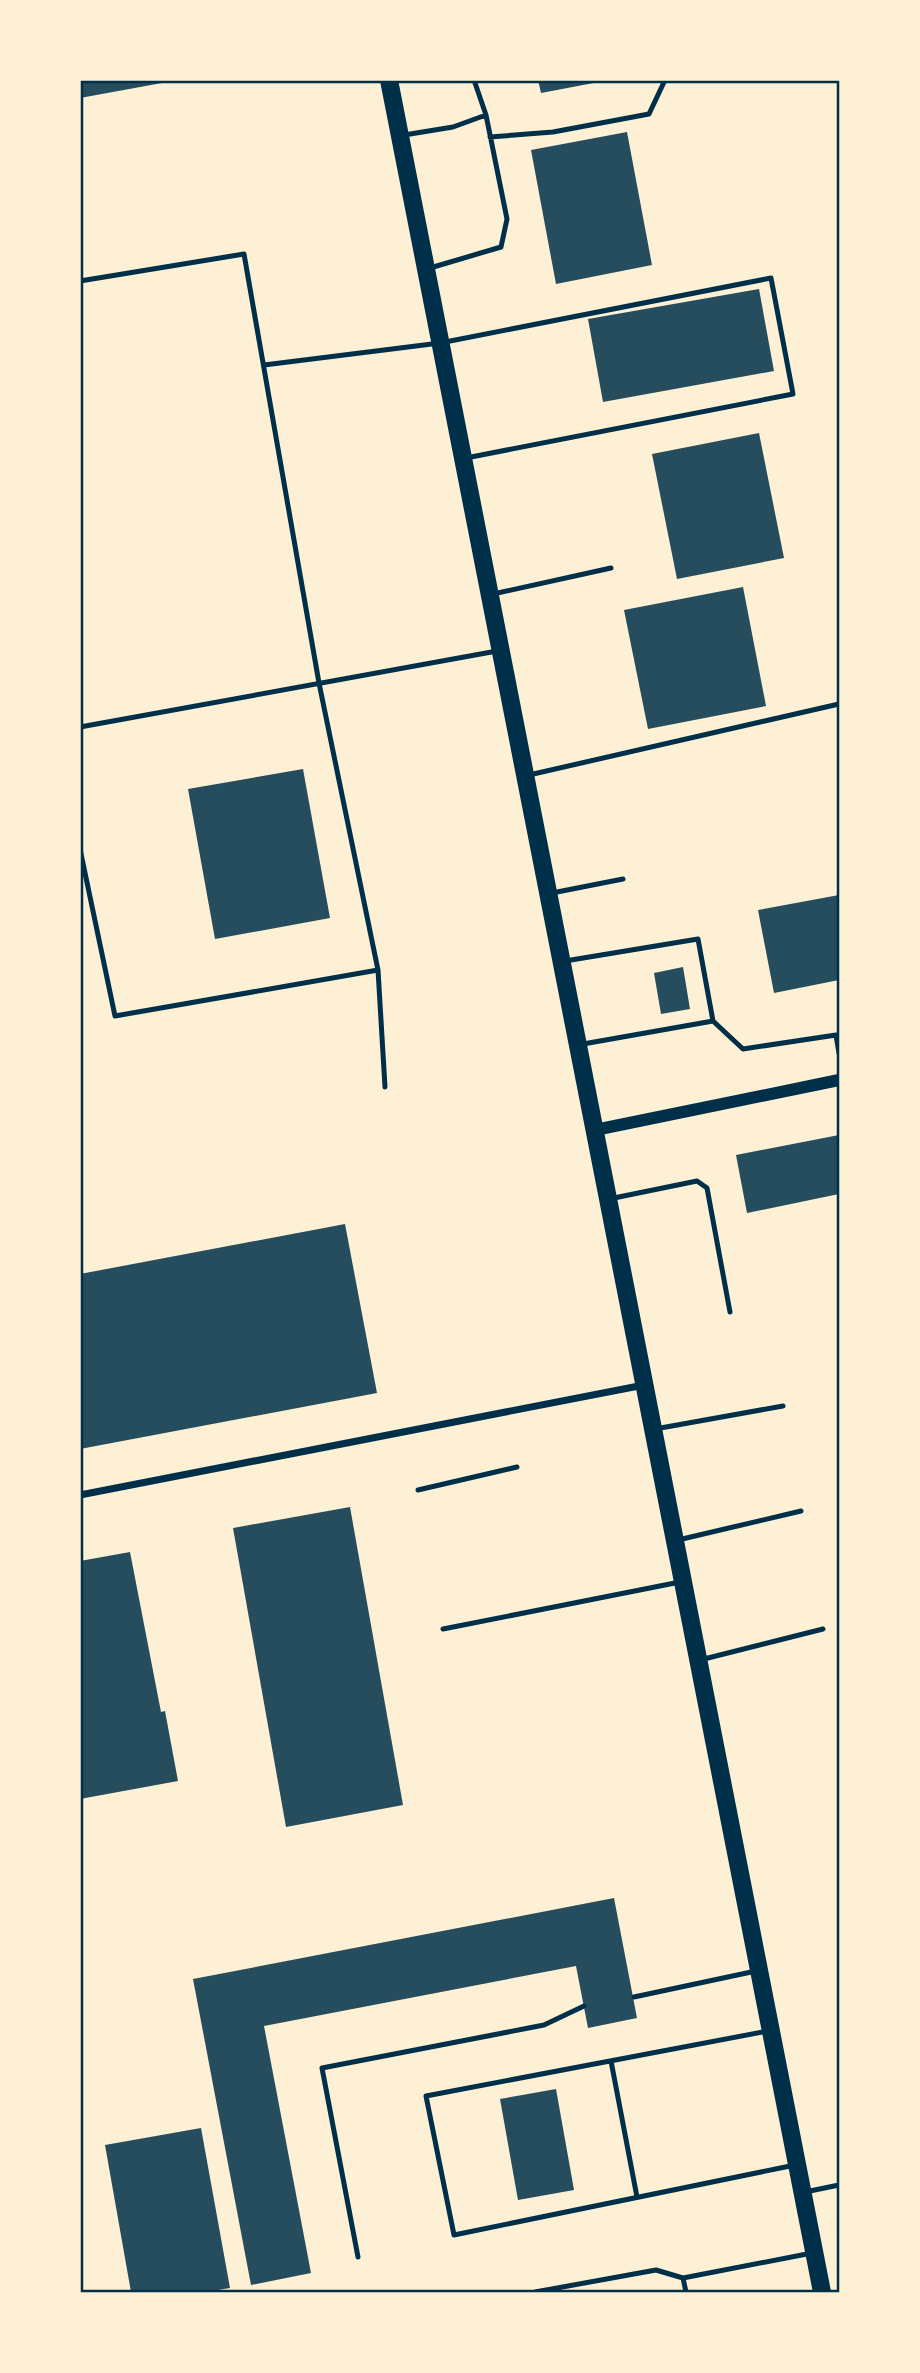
<svg xmlns="http://www.w3.org/2000/svg" width="920" height="2373" viewBox="0 0 920 2373" font-family="Literata,serif">
	<style>
		.building { fill: #264d5e }
		.lines { fill: none; stroke-linecap: round; stroke-linejoin: round }
		.service { stroke: #003049; stroke-width: 5 }
		.minor { stroke: #003049; stroke-width: 7 }
		.tertiary { stroke: #003049; stroke-width: 12 }
		.primary { stroke: #003049; stroke-width: 18 }
		.neatline { fill: none; stroke: #003049; stroke-width: 2.5 }
	</style>
	<rect width="100%" height="100%" fill="#fdf0d5"/>
	<path class="building" d="M80,80H162V83L80,98Z
		M538,80H598L599,82L541,93Z
		M627,132L652,265L556,284L531,150Z
		M759,289L774,371L603,402L588,319Z
		M759,433L784,558L677,579L652,454Z
		M743,587L766,706L648,729L624,610Z
		M303,769L330,918L215,939L188,789Z
		M839,895V980L774,993L758,910Z
		M683,967L690,1009L661,1014L654,973Z
		M839,1135V1194L747,1213L736,1155Z
		M345,1224L377,1393L80,1449V1274Z
		M350,1507L403,1805L286,1827L233,1528Z
		M130,1552L161,1712L165,1711L178,1781L80,1799V1561Z
		M614,1898L637,2018L588,2028L576,1966L264,2026L311,2273L251,2285L193,1979Z
		M556,2089L574,2190L518,2200L500,2099Z
		M201,2128L230,2288L218,2290V2292H131L105,2145Z"/>
	<g class="lines">
		<path class="service" d="M404,135L453,127L486,115
			M490,137L553,132L649,114L665,80
			M430,268L501,247L507,219L486,115L474,80
			M80,281L244,254L319,683L378,970L115,1016L80,849
			M264,365L440,343L771,278L793,394L466,458
			M493,594L611,568
			M80,727L497,651
			M529,775L839,704
			M552,893L623,879
			M565,961L698,939L713,1021L583,1044
			M378,970L385,1087
			M713,1021L743,1049L836,1035L839,1053
			M609,1199L697,1181L707,1188L730,1312
			M655,1429L783,1406
			M418,1490L517,1467
			M678,1540L801,1511
			M443,1629L680,1582
			M700,1660L823,1629
			M634,1997L756,1971
			M768,2031L426,2096L454,2235L795,2165
			M611,2061L637,2197
			M805,2192L839,2185
			M358,2257L322,2068L544,2025L584,2006
			M683,2278L686,2292
			M535,2292L656,2270L683,2278L812,2253"/>
		<path class="minor" d="M80,1495L644,1385"/>
		<path class="tertiary" d="M595,1130L839,1080"/>
		<path class="primary" d="M389,80L822,2292"/>
	</g>
	<rect width="920" height="2373" fill="none" stroke="#fdf0d5" stroke-width="164"/>
	<rect x="82" y="82" width="756" height="2209" class="neatline"/>
</svg>
